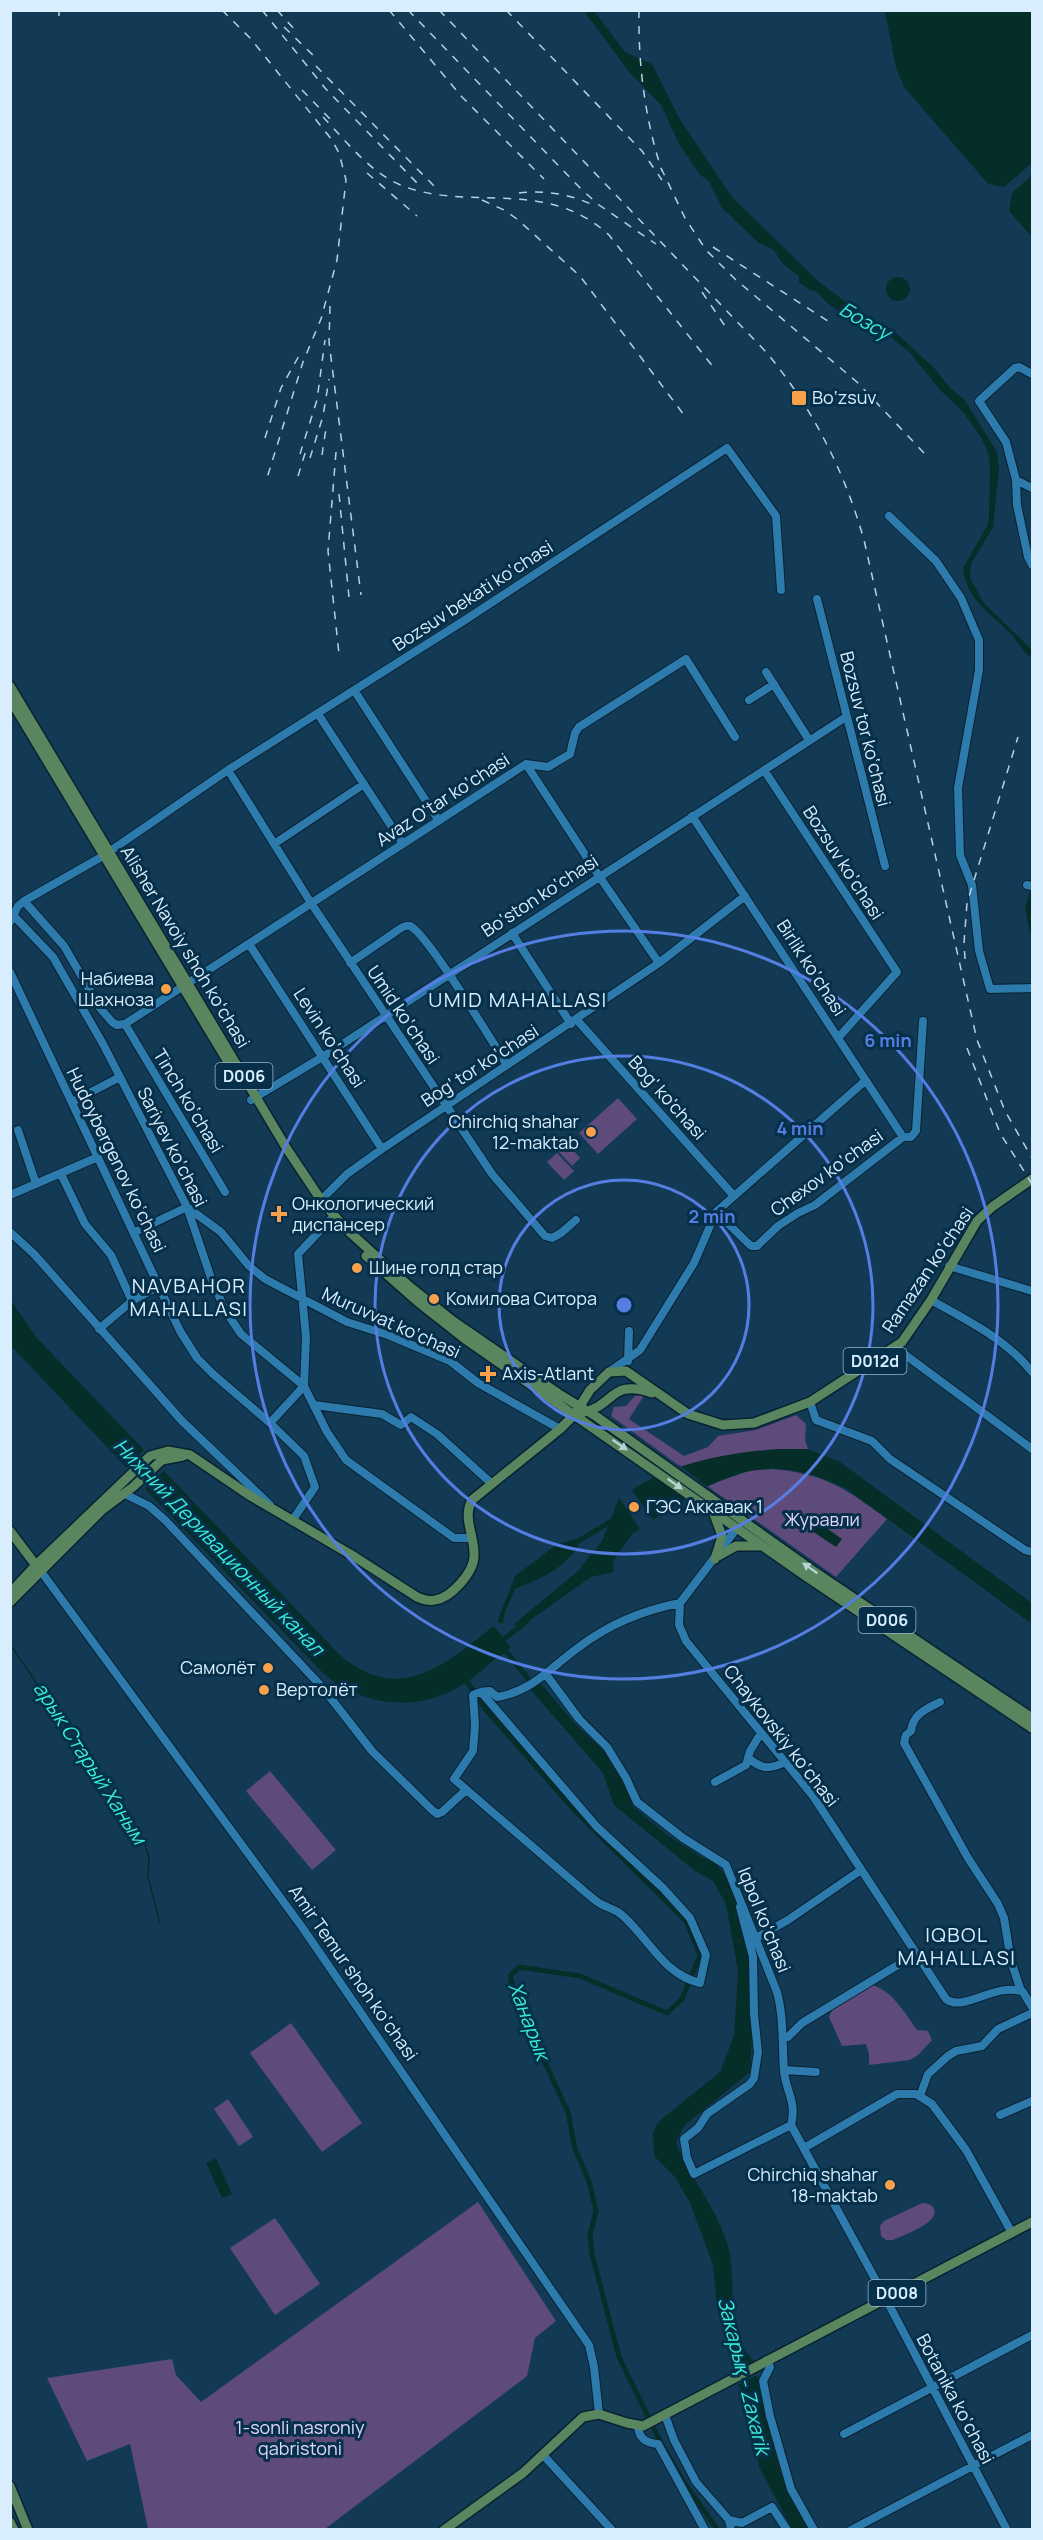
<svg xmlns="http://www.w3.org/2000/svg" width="1043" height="2540" viewBox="0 0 1043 2540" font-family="Manrope,sans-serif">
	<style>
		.green { fill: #5e4a7b }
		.water { fill: #052e29 }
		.pier { fill: #123a55 }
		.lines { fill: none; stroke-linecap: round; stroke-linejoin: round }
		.stream { stroke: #052e29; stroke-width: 1.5 }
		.canal { stroke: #052e29; stroke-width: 5 }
		.minor-casing { stroke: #092131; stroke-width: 10 }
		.major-casing { stroke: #092131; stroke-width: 12 }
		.minor { stroke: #2d7aac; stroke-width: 8 }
		.major { stroke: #59855f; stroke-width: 9 }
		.rail { stroke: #b8d0e3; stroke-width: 1.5; stroke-dasharray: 8 8; stroke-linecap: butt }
		.oneway { fill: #b8d3d6 }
		.ring { fill: none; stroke: #557ee3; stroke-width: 3 }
		.poi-dot { fill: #f8a04b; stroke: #06304a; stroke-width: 2 }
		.labels { text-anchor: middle; stroke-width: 6; stroke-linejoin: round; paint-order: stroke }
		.shield { fill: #06304a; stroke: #99b4c8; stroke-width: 1.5 }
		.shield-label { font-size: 16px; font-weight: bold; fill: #d8edfe }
		.poi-label { font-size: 18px; fill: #d8edfe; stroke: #06304a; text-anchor: start }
		.street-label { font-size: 18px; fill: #d8edfe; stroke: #06304a }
		.park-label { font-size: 18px; fill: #e3d4fd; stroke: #06304a }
		.water-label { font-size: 20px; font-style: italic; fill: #37edd5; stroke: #06304a }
		.neighbourhood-label { font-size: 20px; letter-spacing: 1.5px; fill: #d8edfe; stroke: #06304a }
		.centre { fill: #557ee3; stroke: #06304a; stroke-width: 3 }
		.ring-label { font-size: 18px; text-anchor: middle; font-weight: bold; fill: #557ee3; stroke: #06304a; stroke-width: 6; stroke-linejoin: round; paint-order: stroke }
	</style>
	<rect width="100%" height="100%" fill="#123a55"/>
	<path class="green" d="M618,1098L637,1119L598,1154L579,1133Z
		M567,1143L580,1158L572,1166L558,1151Z
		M557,1153L574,1171L564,1180L547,1162Z
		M645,1394L629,1419L684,1456L708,1447L718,1436L756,1430L796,1415L806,1424L805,1440L808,1449C765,1449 723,1456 681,1467L611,1416L614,1407L626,1406L635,1396Z
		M773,1469C826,1474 846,1489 887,1519L836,1577L707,1486L751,1470Z
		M270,1771L336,1850L312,1870L246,1791Z
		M873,1985C893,1992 905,2013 917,2030L928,2031L932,2040L918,2055L910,2060L869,2065V2053L866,2044L842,2046L829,2017L834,2006Z
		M291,2023L362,2123L322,2152L250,2053Z
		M228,2099L253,2137L239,2146L214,2109Z
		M478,2202L556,2321L535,2338L527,2376L325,2529H148L130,2444L87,2461L47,2378L172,2359L176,2375L201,2402Z
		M922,2203C927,2203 932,2204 934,2209C940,2223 903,2235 893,2240H886L881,2236L880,2226L884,2221Z
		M275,2218L320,2284L275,2315L230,2248Z"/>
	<path class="water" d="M584,11H594L625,52L652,64L679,118L732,197L818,281L856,310L892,329L935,369L951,389L964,399L997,452L999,469L993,527L971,564L970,578L983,602L1032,650V658C1022,652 1019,643 1011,634C991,613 966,600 963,568L987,526L989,517L990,471L989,455L982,439L964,413L941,391L909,352L891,337L864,328L827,303L816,291L810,290L799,282V276L782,263L774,250L759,243L723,209L708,180L700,175L679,144L661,105L630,73Z
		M885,11H1032V163L1004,187L988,184L904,87L896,68Z
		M1032,175V237L1009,211L1012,193Z
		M886 289a12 12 0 1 1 24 0a12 12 0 1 1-24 0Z
		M1032,885V942L1025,908Z
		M10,1299L36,1337L144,1450L126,1467L11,1346Z
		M780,1449H808L840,1462L1032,1603V1624L845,1488C764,1449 721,1475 653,1520L632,1490C674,1462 731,1452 780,1449Z
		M164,1471L337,1652C395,1706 442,1668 492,1627H495L511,1648L505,1650C488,1665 470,1683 449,1692C406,1712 358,1703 323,1673L145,1489Z
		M619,1498L640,1529L633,1533L613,1561L614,1572L591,1577L522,1626L513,1625L578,1571L602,1541Z
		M815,1520L842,1539L836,1547L809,1529Z
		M574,1539L578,1546C565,1568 539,1580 515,1589L504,1615L503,1624L497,1622L515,1576L556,1545Z
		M541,1684L577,1726L609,1756L624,1779L633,1807L666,1834L701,1857L715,1863L723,1872L736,1898L751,1960L752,2036L750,2072L684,2126L676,2142C690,2178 717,2208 728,2246C738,2283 723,2331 754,2361L735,2370L717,2308L713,2265L690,2203L675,2177L654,2156L653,2133L658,2122L720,2072L734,2036L738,1971L726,1904L713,1881L695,1871L614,1805L603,1773L530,1689L533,1685Z
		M216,2158L232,2194L222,2198L206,2163Z
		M757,2375L770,2435L786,2490L811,2529H792L759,2467L745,2394L738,2385Z"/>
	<path class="pier" d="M679,1465L709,1488L687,1501L652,1476Z"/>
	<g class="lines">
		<path class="stream" d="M10,1644L144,1841L149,1857L148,1877L160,1923"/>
		<path class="canal" d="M130,1456L157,1484
			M572,1545L615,1519
			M500,1642L526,1622
			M500,1653L505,1650L533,1685
			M464,1677L487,1711L577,1813L686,1921L700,1955L682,1999L667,2013L580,1976L519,1967L510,1976L520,2009L568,2112L575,2149L589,2181L596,2211L590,2235L592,2254L619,2357L661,2443L683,2481L718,2530"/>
		<g class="minor-casing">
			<path id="minor" d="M1032,374L1019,367L1015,368L979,401L1006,442L1016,480L1017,505L1028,557L1032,565
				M1016,480L1032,488
				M889,516L936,561L961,598L979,640V670L958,788L960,855L972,885L979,951L990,989L1032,988
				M817,599L885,866
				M766,672L809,740
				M354,690L439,821
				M749,700L774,684
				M318,714L403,844
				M526,764L599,876L659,963
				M228,770L311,903L492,1174L545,1236L552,1238L561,1233L576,1220
				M764,770L897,972L838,1038
				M692,816L903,1137
				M274,844L364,784
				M1027,885L1032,886
				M24,901L64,946L100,1008L112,1022L117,1025L125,1024L526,764L548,767L570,754L575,733L579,727L686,659L735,737
				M12,914L53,957L103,1044L187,1207L211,1278L225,1310L241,1334L304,1386L327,1432L346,1460L454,1538H471
				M10,922L18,906L24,901L103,856L228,770L465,620L727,448L776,516L781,590
				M512,933L571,1024
				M249,944L382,1149
				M350,963L401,928C405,926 406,925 410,926C427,933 493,1043 507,1065
				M10,972L180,1331L197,1358L213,1374L270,1423L304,1456L315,1487L292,1521
				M577,1020L734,1196
				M125,1024L225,1192
				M251,1100L324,1056L846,717
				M72,1102L120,1077
				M18,1130L36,1184
				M903,1137H911L916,1131L923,1021
				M61,1174L85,1224L111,1255L132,1301
				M10,1195L98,1157
				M321,1200L347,1174L382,1149L659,963L745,896
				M716,1212L751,1246H757L778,1226L798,1213L815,1205L903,1137
				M10,1232L34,1254L182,1421L270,1505
				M135,1232L187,1207L221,1232L249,1266L265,1279L347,1322L388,1335L450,1361L478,1383L560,1429
				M949,1266L1032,1291
				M931,1300C968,1321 1006,1339 1032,1372
				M99,1329L132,1301L159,1286
				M896,1348L1032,1449
				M628,1361L629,1331
				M609,1372L640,1350L694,1263L716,1212L865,1081
				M810,1402L816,1420L872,1441L890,1459L1025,1550L1032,1552
				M314,1405L382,1414L401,1425L411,1417L437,1434L491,1483
				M270,1423L304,1386L306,1337L298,1254L330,1220
				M125,1494L149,1506L165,1520L322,1687L372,1751L431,1809L437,1814L442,1812L466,1790
				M737,1528L680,1603L679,1625L686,1641L813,1796L946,1999C964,2013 997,1981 1023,1992L1032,2007
				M40,1570L302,1927L589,2345L594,2367L599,2414
				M545,1673L579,1719L607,1747L626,1778L637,1802L683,1838L726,1865L777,1992C784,2018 782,2044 784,2071C786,2092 797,2102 791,2125
				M481,1692L597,1827L663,1888L690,1918L706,1955L700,1983C663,1974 649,1939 623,1916C616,1909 607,1908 599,1903C593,1899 589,1895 584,1891L454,1779L473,1751L475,1725L473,1695C479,1692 484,1691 490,1691L497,1697C533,1691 550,1668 579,1647C608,1625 644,1610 680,1603
				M940,1702C926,1709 913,1714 911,1731L906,1735L904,1743L968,1858L998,1904L1004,1918L1011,1961L1021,1991
				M748,1758C762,1769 769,1770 785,1762
				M715,1782L746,1765L750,1751L761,1733
				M740,1907L753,1957L754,2014L758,2052L754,2078L750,2084L707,2114L698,2128L684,2139L687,2158L694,2174L791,2125
				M756,1938L788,1920L861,1870
				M783,2037H788L802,2023L916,1954
				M784,2070L816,2072
				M920,2096L928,2074L948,2056L956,2051L982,2046L998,2029L1032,2013
				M1000,2115L1032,2101
				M791,2125L886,2299L1007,2530
				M804,2148L897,2094H916L932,2104L966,2150L1012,2233
				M767,2360L770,2367L763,2381L770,2416L791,2489L814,2530
				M665,2415L674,2440L696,2482L729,2520L742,2523L772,2507L787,2530
				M638,2425C638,2438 646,2443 658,2444L705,2530
				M844,2434L1032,2335
				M544,2456L612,2530
				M729,2520L731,2530
				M851,2530L1032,2435"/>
		</g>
		<g class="major-casing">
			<path id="major" d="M10,686L287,1149L321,1200L344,1227L409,1286L453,1321L559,1394L597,1417L812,1570L1032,1718
				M10,699L231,1067
				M366,1256L418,1302L465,1339L807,1577L1032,1728
				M584,1412C614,1406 611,1378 652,1393
				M714,1514L722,1536L715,1559
				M10,1531L38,1568
				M718,1556L736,1546H761
				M10,1593L36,1565L150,1456L168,1451L190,1455L249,1495L355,1557L417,1597C422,1599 428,1602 435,1600C451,1598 474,1572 474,1556C475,1536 462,1518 472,1500L560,1429L575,1414L590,1390L609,1372L626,1371L688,1414L723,1425L754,1423L810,1402L902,1342L931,1300L977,1221L992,1207L1032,1179
				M10,1602L102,1510L133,1487L162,1460L183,1456
				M10,2486L28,2530
				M10,2522L14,2530
				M444,2530L523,2473L583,2417L599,2414L627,2423L643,2426L1032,2222"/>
		</g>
		<use href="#minor" class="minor"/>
		<use href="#major" class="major"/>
		<path class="rail" d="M59,10V16
			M222,10L251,39L332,140L339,153L346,180L337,260L321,319L303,362L267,478
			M262,10L325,88L417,183
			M277,10L295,30
			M389,10L462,97L544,179
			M408,10L581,189L599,205L656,244
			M439,10L767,353C813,409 844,470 864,540L977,1040L1005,1111L1032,1158
			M506,10L642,151L662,180
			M639,10C638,64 645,120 662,171
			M284,27L318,60
			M316,66L434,186
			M302,90L331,120
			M323,117C347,142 370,173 403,186C471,212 546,177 609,235L714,368
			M661,168L685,218L706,250L735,279L857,382L924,453
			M367,173L417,216
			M519,193C545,190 571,194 595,206
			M482,200L504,210L517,219L580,276L684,415
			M713,247L834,325
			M702,292L727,329
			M330,306L329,342L361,595
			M265,438L281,388L300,354
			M336,452L328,551L339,654
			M300,454L317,400L325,340
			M322,455L326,428
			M310,458L323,416L329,379
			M298,476L307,447
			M339,494L349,597
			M965,959L964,943L967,903L1018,737
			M967,1048L1000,1133L1032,1184"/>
	</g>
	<defs><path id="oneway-solid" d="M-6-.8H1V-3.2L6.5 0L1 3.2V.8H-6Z" transform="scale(1.5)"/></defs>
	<g class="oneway">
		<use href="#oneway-solid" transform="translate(620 1445) rotate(35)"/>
		<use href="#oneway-solid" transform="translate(675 1484) rotate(35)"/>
		<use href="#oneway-solid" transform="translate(810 1568) rotate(-145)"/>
	</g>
	<g class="ring">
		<circle cx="624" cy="1305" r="125"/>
		<circle cx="624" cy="1305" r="249"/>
		<circle cx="624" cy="1305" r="374"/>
	</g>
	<g class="poi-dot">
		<rect x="791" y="390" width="16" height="16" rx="3"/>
		<circle cx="166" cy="989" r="6"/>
		<circle cx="591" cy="1132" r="6"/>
		<path d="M276 1205h6v6h6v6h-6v6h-6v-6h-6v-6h6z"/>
		<circle cx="357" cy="1268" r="6"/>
		<circle cx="434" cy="1299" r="6"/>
		<path d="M485 1365h6v6h6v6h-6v6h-6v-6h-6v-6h6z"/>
		<circle cx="634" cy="1507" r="6"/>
		<circle cx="268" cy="1668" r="6"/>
		<circle cx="264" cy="1690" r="6"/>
		<circle cx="890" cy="2185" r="6"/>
	</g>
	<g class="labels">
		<g class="shield">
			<rect x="215.5" y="1063" width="57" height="26" rx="4.5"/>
			<rect x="843.5" y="1348" width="63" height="26" rx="4.5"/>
			<rect x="858.5" y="1607" width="57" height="26" rx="4.5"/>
			<rect x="868.5" y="2280" width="57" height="26" rx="4.5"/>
		</g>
		<g class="shield-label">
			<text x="244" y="1082">D006</text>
			<text x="875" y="1367">D012d</text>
			<text x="887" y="1626">D006</text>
			<text x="897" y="2299">D008</text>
		</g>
		<g class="poi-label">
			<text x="812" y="404">Bo‘zsuv</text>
			<text x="154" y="985" text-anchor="end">Набиева<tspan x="154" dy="21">Шахноза</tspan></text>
			<text x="579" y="1128" text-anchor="end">Chirchiq shahar<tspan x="579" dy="21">12-maktab</tspan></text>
			<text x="292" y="1210">Онкологический<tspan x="292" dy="21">диспансер</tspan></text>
			<text x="369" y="1274">Шине голд стар</text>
			<text x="446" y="1305">Комилова Ситора</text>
			<text x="502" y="1380">Axis-Atlant</text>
			<text x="646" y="1513">ГЭС Аккавак 1</text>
			<text x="256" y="1674" text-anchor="end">Самолёт</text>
			<text x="276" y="1696">Вертолёт</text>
			<text x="878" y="2181" text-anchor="end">Chirchiq shahar<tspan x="878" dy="21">18-maktab</tspan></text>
		</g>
		<g class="street-label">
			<text transform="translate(473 596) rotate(-33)" y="6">Bozsuv bekati ko‘chasi</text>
			<text transform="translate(865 729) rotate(76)" y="6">Bozsuv tor ko‘chasi</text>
			<text transform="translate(443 800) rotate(-33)" y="6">Avaz O‘tar ko‘chasi</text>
			<text transform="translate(843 863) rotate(57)" y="6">Bozsuv ko‘chasi</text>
			<text transform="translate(540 896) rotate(-33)" y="6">Bo‘ston ko‘chasi</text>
			<text transform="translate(185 947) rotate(59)" y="6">Alisher Navoiy shoh koʻchasi</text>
			<text transform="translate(811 968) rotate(57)" y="6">Birlik ko‘chasi</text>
			<text transform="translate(403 1015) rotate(56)" y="6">Umid ko‘chasi</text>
			<text transform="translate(329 1038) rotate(57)" y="6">Levin ko‘chasi</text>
			<text transform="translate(480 1066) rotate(-33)" y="6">Bog‘ tor ko‘chasi</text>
			<text transform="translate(667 1098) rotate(48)" y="6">Bog' ko'chasi</text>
			<text transform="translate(188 1101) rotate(59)" y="6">Tinch ko‘chasi</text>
			<text transform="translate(172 1147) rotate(63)" y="6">Sariyev ko‘chasi</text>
			<text transform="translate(116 1160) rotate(64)" y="6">Hudoybergenov ko‘chasi</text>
			<text transform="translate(827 1173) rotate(-36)" y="6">Chexov ko‘chasi</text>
			<text transform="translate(928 1270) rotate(-56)" y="6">Ramazan ko‘chasi</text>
			<text transform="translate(391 1323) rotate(24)" y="6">Muruvvat ko‘chasi</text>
			<text transform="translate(781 1736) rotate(52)" y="6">Chaykovskiy ko‘chasi</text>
			<text transform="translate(764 1920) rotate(68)" y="6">Iqbol koʻchasi</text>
			<text transform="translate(353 1973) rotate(55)" y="6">Amir Temur shoh ko‘chasi</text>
			<text transform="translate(955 2399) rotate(62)" y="6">Botanika ko‘chasi</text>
		</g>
		<g class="park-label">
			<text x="822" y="1526">Журавли</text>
			<text x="300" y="2434">1-sonli nasroniy<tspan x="300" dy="21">qabristoni</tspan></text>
		</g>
		<g class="water-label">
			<text transform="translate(865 321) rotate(30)" y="7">Бозсу</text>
			<text transform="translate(219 1547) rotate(46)" y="7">Нижний Деривационный канал</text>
			<text transform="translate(90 1763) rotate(57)" y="7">арык Старый Ханым</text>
			<text transform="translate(529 2021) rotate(69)" y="7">Ханарык</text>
			<text transform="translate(744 2376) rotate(76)" y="7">Закарық - Zaxarik</text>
		</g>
		<g class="neighbourhood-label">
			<text x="518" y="1007">UMID MAHALLASI</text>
			<text x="189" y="1293">NAVBAHOR<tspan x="189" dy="23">MAHALLASI</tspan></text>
			<text x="957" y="1942">IQBOL<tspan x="957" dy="23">MAHALLASI</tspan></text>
		</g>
	</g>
	<circle cx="624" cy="1305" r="9" class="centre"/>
	<g class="ring-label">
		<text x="888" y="1047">6 min</text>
		<text x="800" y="1135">4 min</text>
		<text x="712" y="1223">2 min</text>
	</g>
	<rect width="1043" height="2540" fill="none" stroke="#d8edfe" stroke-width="24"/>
</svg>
